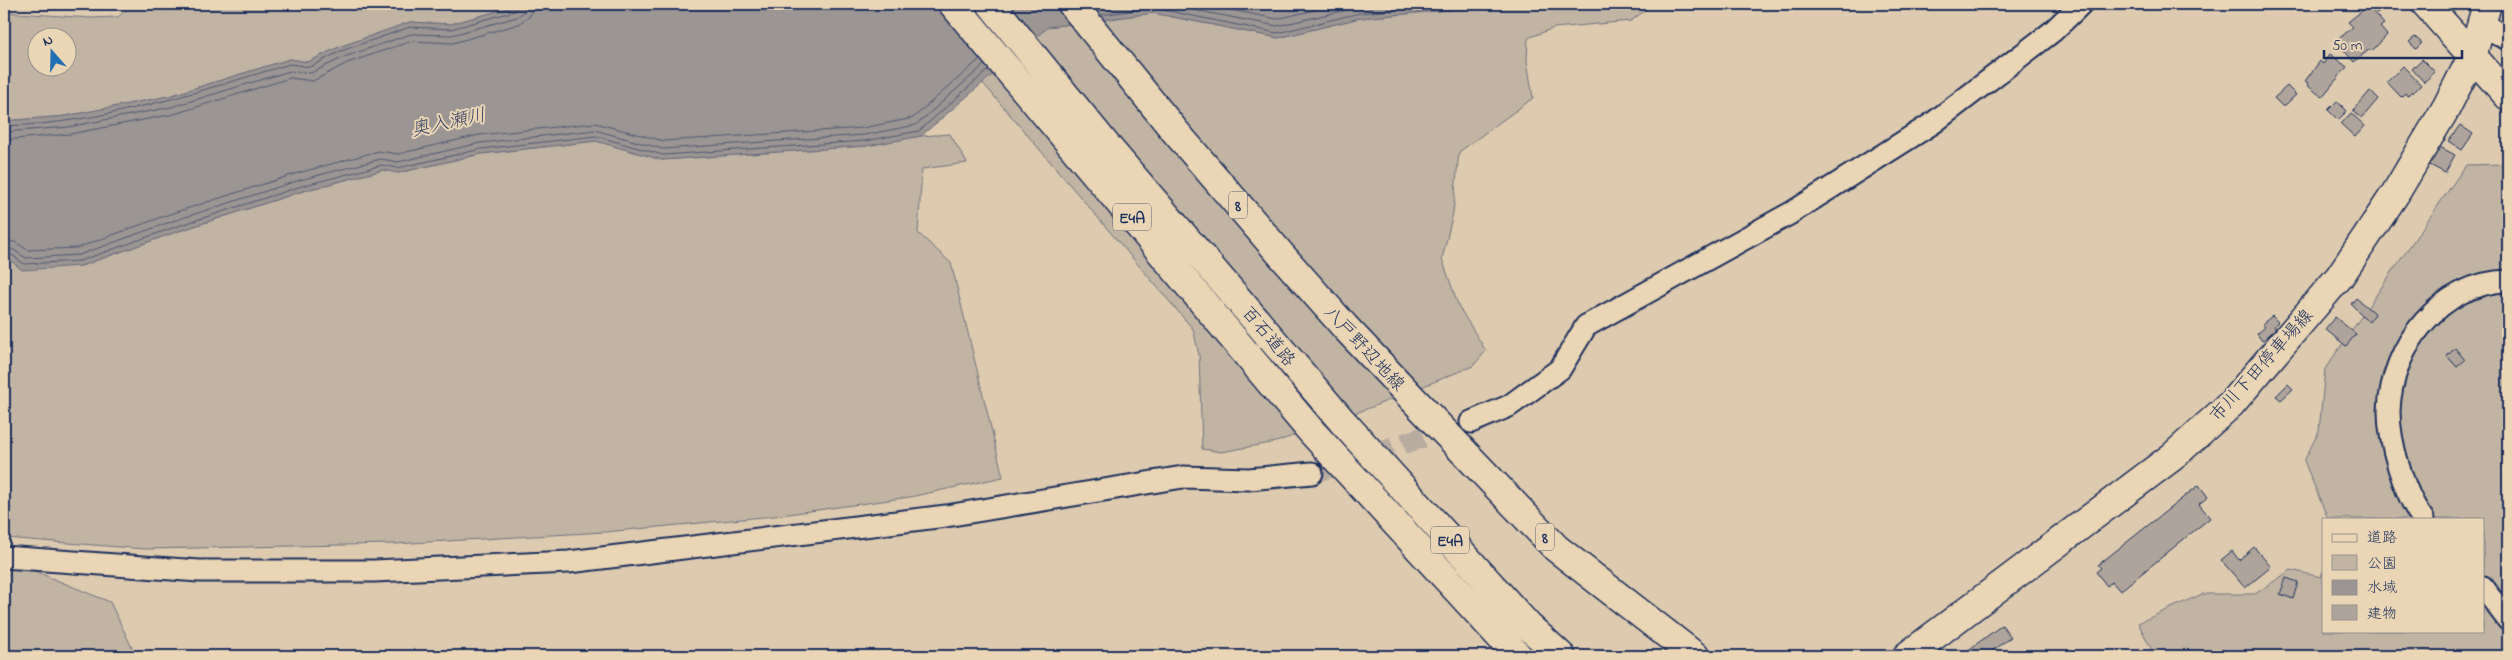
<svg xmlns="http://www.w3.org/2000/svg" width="2512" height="660" viewBox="0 0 2512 660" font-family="'Indie Flower','Klee One',sans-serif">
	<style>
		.green { fill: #c1b4a3; stroke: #6e7280; fill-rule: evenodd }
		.water { fill: #9b9593; stroke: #686c7e }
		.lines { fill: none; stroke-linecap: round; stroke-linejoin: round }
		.shore { stroke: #4e5873; stroke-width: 1 }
		.building { fill: #aea49b; stroke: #1b2f5e }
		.minor-tunnel { stroke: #b7ac9f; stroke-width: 21; stroke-dasharray: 21 11; stroke-linecap: butt }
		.minor-casing { stroke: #1b2f5e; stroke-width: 25 }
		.secondary-casing { stroke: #1b2f5e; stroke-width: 31 }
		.primary-casing { stroke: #1b2f5e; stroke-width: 31 }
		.trunk-casing { stroke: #1b2f5e; stroke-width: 31 }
		.motorway-casing { stroke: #1b2f5e; stroke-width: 31 }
		.minor { stroke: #ead5b4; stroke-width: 21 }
		.secondary { stroke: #ead5b4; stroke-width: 28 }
		.primary { stroke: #ead5b4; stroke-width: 28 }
		.trunk { stroke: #ead5b4; stroke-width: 28 }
		.motorway { stroke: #ead5b4; stroke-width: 28 }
		.labels { text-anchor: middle; stroke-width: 4; stroke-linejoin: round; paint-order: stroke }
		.shield { fill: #ead5b4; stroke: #596178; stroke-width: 1 }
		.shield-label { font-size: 16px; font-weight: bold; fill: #1b2f5e }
		.street-label { font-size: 18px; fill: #1b2f5e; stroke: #ead5b4 }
		.water-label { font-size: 19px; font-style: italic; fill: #354369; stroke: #ead5b4 }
	</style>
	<rect width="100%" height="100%" fill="#decbaf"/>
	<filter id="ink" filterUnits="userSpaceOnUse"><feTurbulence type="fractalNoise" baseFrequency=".02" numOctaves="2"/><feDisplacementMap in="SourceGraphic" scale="10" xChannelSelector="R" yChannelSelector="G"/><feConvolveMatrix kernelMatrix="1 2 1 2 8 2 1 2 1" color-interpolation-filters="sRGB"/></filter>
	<g filter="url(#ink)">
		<path class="green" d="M134,4H523L451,24L410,22L339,47L308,62L290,59L169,96L66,116L4,121V12L90,18L118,17ZM38,38H68V68H38Z
			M1515,4H1653L1631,21L1554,28L1528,38L1527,61L1533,98L1459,152L1453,213L1442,259L1459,307L1486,351L1473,366L1372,407L1276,442L1221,452L1202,449L1199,355L1193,329L982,82L1048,27L1153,13L1278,38L1360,18Z
			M950,134L967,163L922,169L918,233L951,263L1003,477L910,497L774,516L605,532L394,544L145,549L4,538V260L81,266L176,232L303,191L383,170L398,173L481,154L596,141L662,160L866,146L921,136Z
			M2508,164V656H2155L2138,623L2202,594H2255L2291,570L2321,577L2323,571V631H2483V519H2328L2304,461L2319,431L2325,369L2466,165Z
			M4,565L27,568L110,602L136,656H4Z"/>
		<path class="water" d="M523,4H1515L1360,18L1278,38L1153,13L1048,27L921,136L866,146L662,160L596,141L481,154L398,173L383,170L303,191L176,232L81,266L22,270L10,260H4V121L66,116L169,96L290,59L308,62L339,47L410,22L451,24Z"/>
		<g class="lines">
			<path class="shore" d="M1163,4L1277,26L1359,7L1394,4
				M1201,4L1277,19L1340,4
				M1100,15L1154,8L1277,33L1360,13L1461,4
				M4,126C102,124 196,92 290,64L310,67L341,51L410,27L451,29L515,11L519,4
				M4,132L68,127L171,107L290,71L311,73L344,57L411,34L452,35L517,17L524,12L525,4
				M4,140L70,134L174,114L290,78L313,81L347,63L412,41L453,43L519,24L530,16L533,4
				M4,241L15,242L28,250L77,248L170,214L298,173L379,151L398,154L479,135L595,123L664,141L863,128L913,118L980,59
				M4,249L14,250L26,258L79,255L173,221L300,180L381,159L398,162L480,143L595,130L663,149L864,135L916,125L984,65
				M4,255H12L24,264L80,261L175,227L302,186L382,165L398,168L481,149L596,136L663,155L865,141L919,131L988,70"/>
		</g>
		<path class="building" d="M2369,4H2391L2392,5L2377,13Z
			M2368,6L2384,24L2380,27L2387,35L2372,51L2370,49L2354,62L2336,41L2353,27L2348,22Z
			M2415,37L2422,43L2416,49L2409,42Z
			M2330,54L2347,67L2322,97L2307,85L2308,83L2305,81L2320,61L2323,64Z
			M2422,59L2435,72L2424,82L2412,69Z
			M2403,66L2421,85L2413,93L2412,91L2407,96L2405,93L2401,97L2387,82Z
			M2287,86L2296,95L2283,107L2274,98Z
			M2370,91L2378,99L2362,118L2353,111Z
			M2337,101L2347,111L2338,120L2328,110Z
			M2351,113L2365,126L2355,137L2341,124Z
			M2460,125L2473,134L2462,150L2448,141Z
			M2438,146L2455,155L2445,173L2428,164Z
			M2356,298L2375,314L2369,322L2351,304Z
			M2272,316L2278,322L2274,326L2276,329L2262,341L2257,334L2265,327L2262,324Z
			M2335,317L2356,334L2346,346L2325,329Z
			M2455,348L2465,360L2457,367L2447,356Z
			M2288,384L2293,389L2281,400L2276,396Z
			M2199,485L2208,497L2199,504L2210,518L2120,591L2112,582L2107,586L2096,572L2101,568L2098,565Z
			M2254,547L2271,567L2245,588L2221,560L2232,551L2239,560Z
			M2286,578L2298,582L2293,599L2280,594Z
			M2002,625L2011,637L1985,656H1971L1967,651Z"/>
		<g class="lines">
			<path class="minor-tunnel" d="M1312,473L1471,422"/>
			<g class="minor-casing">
				<path id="minor" d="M2482,20L2497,34L2508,39
					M1471,422L1509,406L1560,369L1586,326L1791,213L1933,123L2053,31L2081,4
					M2423,519C2404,494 2389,443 2389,411C2391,346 2441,282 2508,281
					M4,557L199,571H374L569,562L946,516L1183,477L1249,479L1312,473
					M2483,587L2508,620"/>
			</g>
			<g class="secondary-casing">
				<path id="secondary" d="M1907,656L2172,457L2231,404L2340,276L2395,194L2446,108L2472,57L2487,4"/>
			</g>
			<g class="primary-casing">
				<path id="primary" d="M1072,4L1174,130L1283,257L1345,327L1413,399L1556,548L1695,656"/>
			</g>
			<g class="trunk-casing">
				<path id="trunk" d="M2426,4L2508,96"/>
			</g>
			<g class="motorway-casing">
				<path id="motorway" d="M953,4L1311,431L1518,656
					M991,4L1106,145L1342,421L1528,626L1561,656"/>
			</g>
			<use href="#minor" class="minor"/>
			<use href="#secondary" class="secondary"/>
			<use href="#primary" class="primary"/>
			<use href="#trunk" class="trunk"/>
			<use href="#motorway" class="motorway"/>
		</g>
	</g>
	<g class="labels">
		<g class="shield">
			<rect x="1229" y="191.5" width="18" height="27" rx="4"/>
			<rect x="1113" y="203.5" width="38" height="27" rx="4"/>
			<rect x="1536" y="523.5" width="18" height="27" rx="4"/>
			<rect x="1431" y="526.5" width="38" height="27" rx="4"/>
		</g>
		<g class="shield-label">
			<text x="1238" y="211">8</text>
			<text x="1132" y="223">E4A</text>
			<text x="1545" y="543">8</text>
			<text x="1450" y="546">E4A</text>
		</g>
		<g class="street-label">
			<text transform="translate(1269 336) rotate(50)" y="6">百石道路</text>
			<text transform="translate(1365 348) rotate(47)" y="6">八戸野辺地線</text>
			<text transform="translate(2261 365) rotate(-48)" y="6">市川下田停車場線</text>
		</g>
		<g class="water-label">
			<text transform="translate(448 121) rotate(-12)" y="7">奥入瀬川</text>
		</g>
	</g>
	<rect width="2512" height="660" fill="none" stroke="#ead5b4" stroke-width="20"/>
	<rect x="10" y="10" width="2492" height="640" fill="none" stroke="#1b2f5e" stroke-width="2" filter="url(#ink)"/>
	<rect x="2322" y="518" width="162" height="115" fill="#ead5b4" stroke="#979392"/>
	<rect x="2332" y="534" width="25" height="8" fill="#ead5b4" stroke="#979392"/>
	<text x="2367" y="542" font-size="15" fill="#1b2f5e">道路</text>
	<rect x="2332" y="555" width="25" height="15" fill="#c1b4a3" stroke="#979392"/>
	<text x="2367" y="568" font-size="15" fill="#1b2f5e">公園</text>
	<rect x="2332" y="580" width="25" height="15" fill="#9b9593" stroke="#979392"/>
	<text x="2367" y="592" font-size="15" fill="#1b2f5e">水域</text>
	<rect x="2332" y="605" width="25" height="15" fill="#aea49b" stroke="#979392"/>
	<text x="2367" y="618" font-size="15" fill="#1b2f5e">建物</text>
	<g transform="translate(52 52) rotate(340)"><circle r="24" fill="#ead5b4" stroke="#979392"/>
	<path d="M0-4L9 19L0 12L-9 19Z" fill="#1f6fb2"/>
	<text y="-8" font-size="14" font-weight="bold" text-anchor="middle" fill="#1b2f5e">N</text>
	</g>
	<path d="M2324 50v8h138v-8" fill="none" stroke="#1b2f5e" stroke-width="2.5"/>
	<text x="2332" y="50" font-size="15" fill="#1b2f5e" stroke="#ead5b4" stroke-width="4" paint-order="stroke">50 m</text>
</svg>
